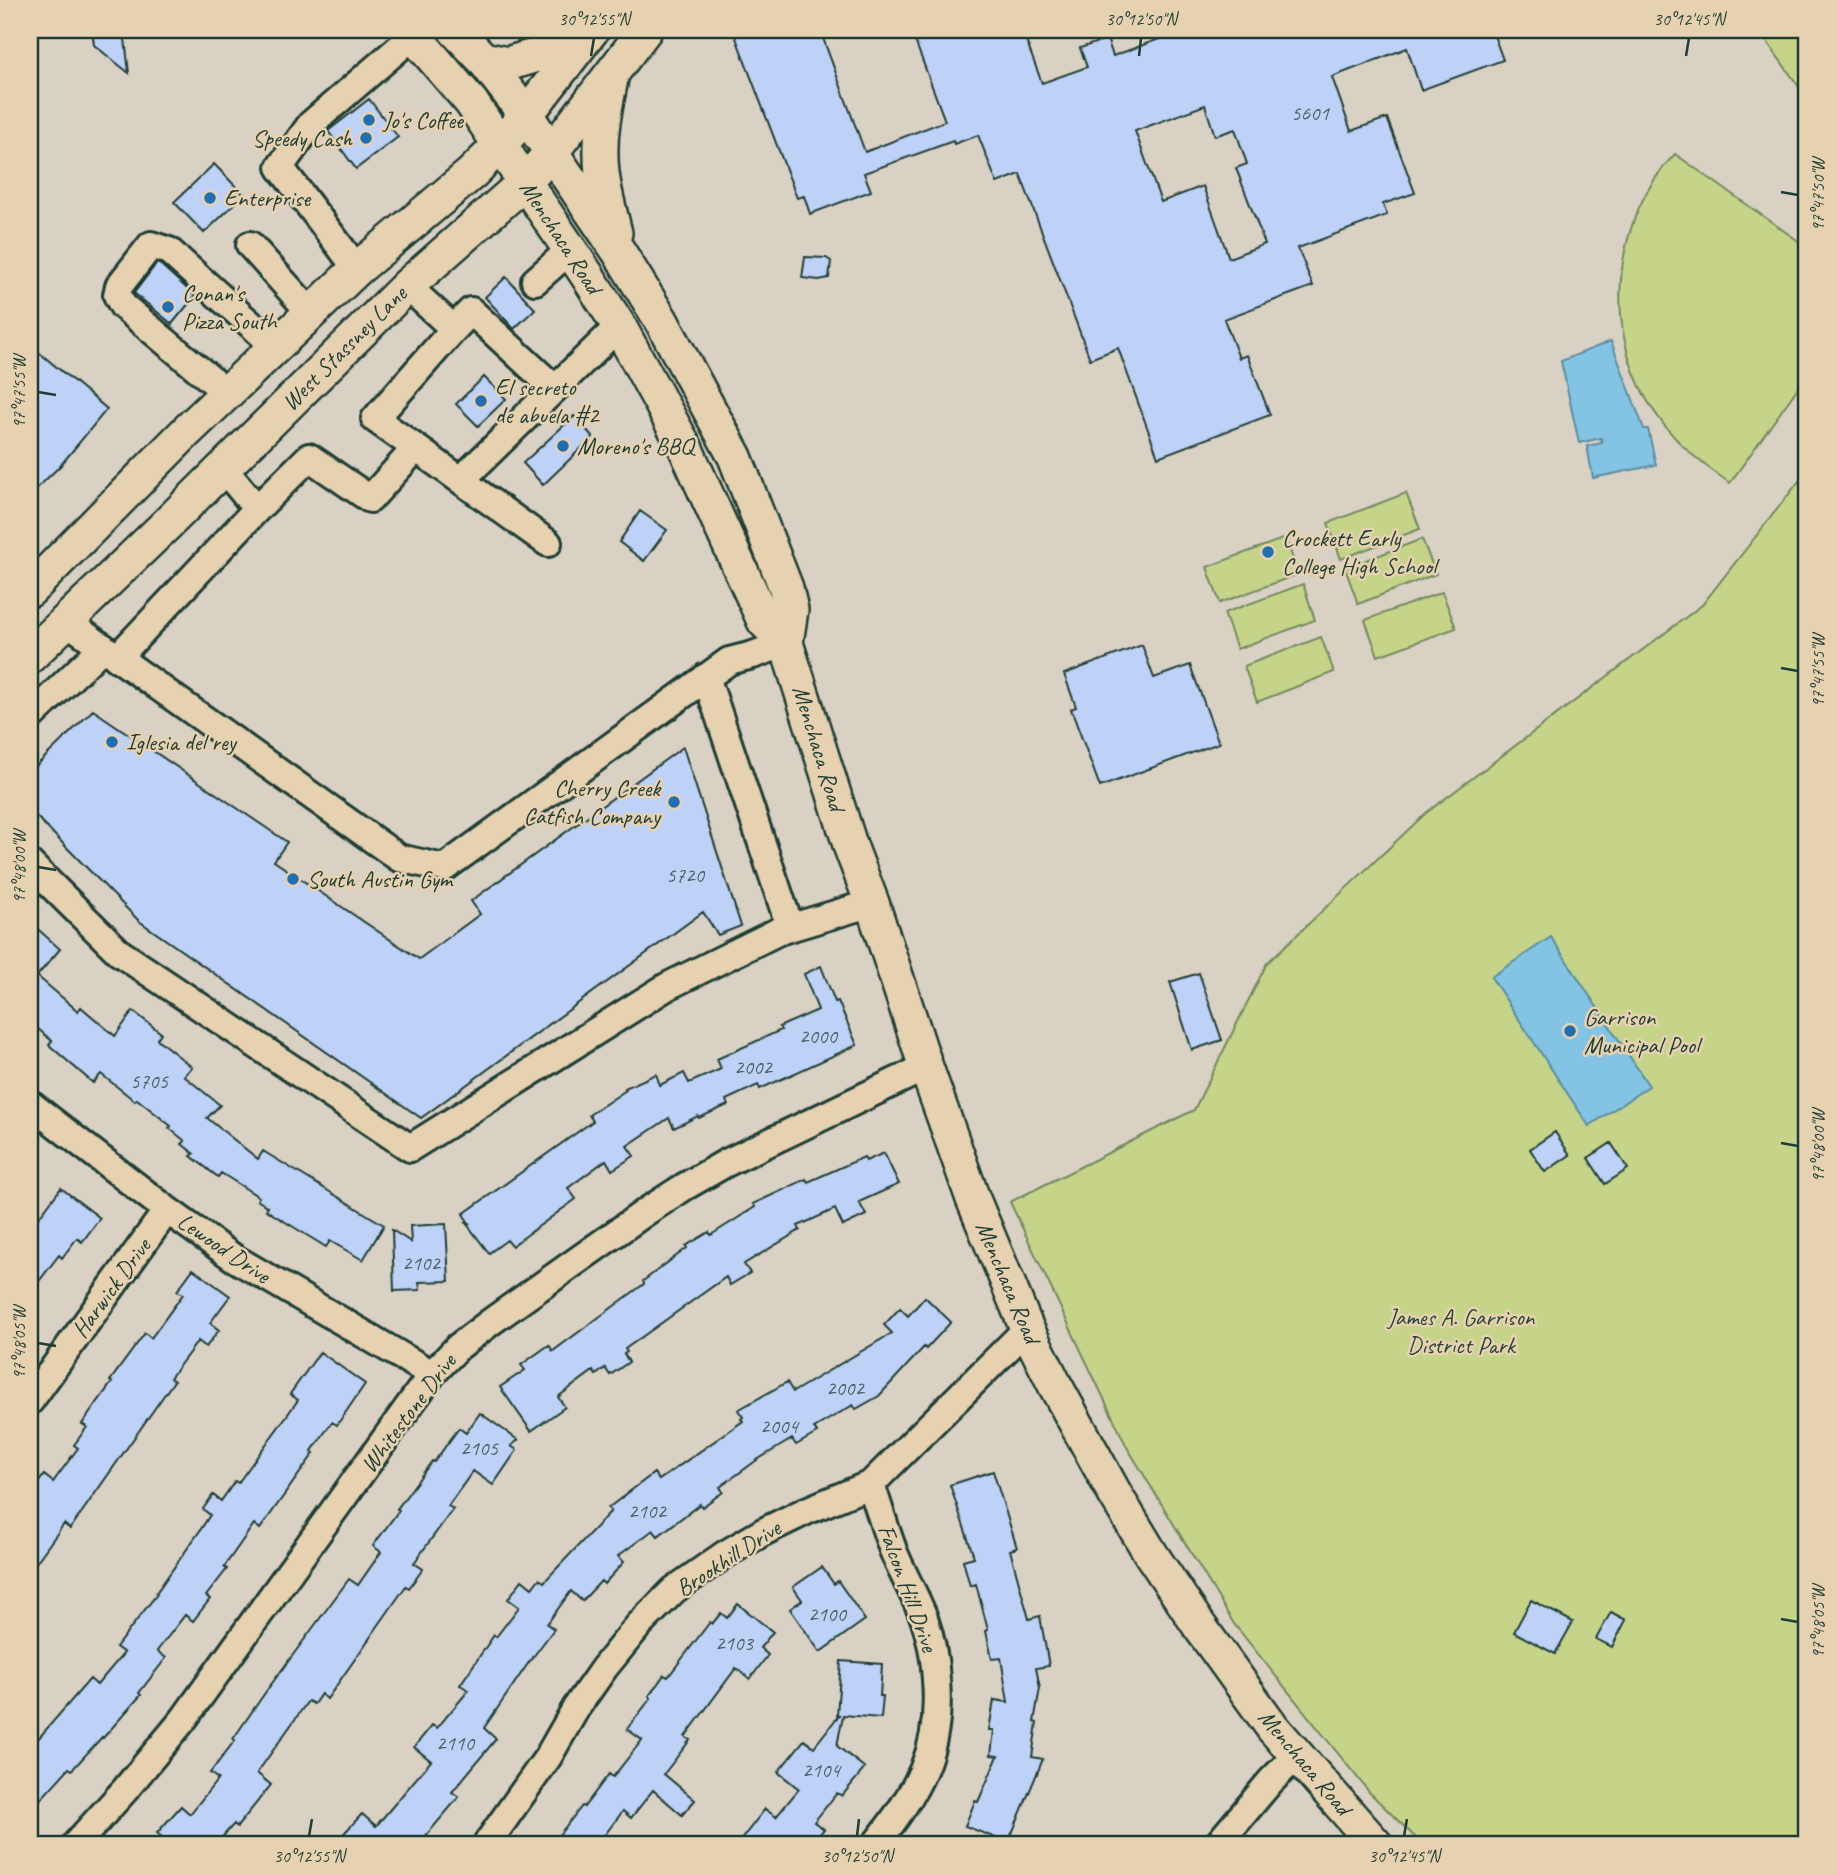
<svg xmlns="http://www.w3.org/2000/svg" width="1837" height="1875" viewBox="0 0 1837 1875" font-family="Caveat,sans-serif">
	<style>
		.green { fill: #c5d488; stroke: #72885e; stroke-width: 2 }
		.water { fill: #83c3e4; stroke: #5b8d9e; stroke-width: 2 }
		.building { fill: #bed1f6; stroke: #1f3d34; stroke-width: 2; fill-rule: evenodd }
		.lines { fill: none; stroke-linecap: round; stroke-linejoin: round }
		.minor-casing { stroke: #1f3d34; stroke-width: 32 }
		.major-casing { stroke: #1f3d34; stroke-width: 38 }
		.minor { stroke: #e6d1b0; stroke-width: 26 }
		.major { stroke: #e6d1b0; stroke-width: 33 }
		.ticks { fill: none; stroke: #1f3d34; stroke-width: 2.5 }
		.poi-dot { fill: #1f6fb2; stroke: #e6d1b0; stroke-width: 2.5 }
		.labels { text-anchor: middle; stroke-width: 5; stroke-linejoin: round; paint-order: stroke }
		.number-label { font-size: 21px; fill: #476264 }
		.poi-label { font-size: 24px; fill: #1f3d34; stroke: #e6d1b0; text-anchor: start }
		.street-label { font-size: 24px; fill: #1f3d34; stroke: #e6d1b0 }
		.park-label { font-size: 24px; fill: #274538; stroke: #e6d1b0 }
		.neatline { fill: none; stroke: #1f3d34; stroke-width: 2.5 }
		.ticks-label { font-size: 18px; text-anchor: middle; fill: #1f3d34 }
	</style>
	<rect width="100%" height="100%" fill="#dad1c5"/>
	<filter id="ink" filterUnits="userSpaceOnUse"><feTurbulence type="fractalNoise" baseFrequency=".0143" numOctaves="2"/><feDisplacementMap in="SourceGraphic" scale="14" xChannelSelector="R" yChannelSelector="G"/><feConvolveMatrix kernelMatrix="1 2 1 2 8 2 1 2 1" color-interpolation-filters="sRGB"/></filter>
	<g filter="url(#ink)">
		<path class="green" d="M1754,30H1807V98L1765,39Z
			M1675,154L1807,247V375L1730,483C1694,459 1669,437 1647,400C1603,324 1614,217 1675,154Z
			M1807,471V1845H1423L1369,1792L1234,1624L1127,1447L1010,1202L1194,1110L1267,963L1426,813L1702,605Z
			M1406,493L1420,529L1341,559L1328,523Z
			M1285,538L1299,574L1220,603L1207,567Z
			M1422,539L1436,574L1358,604L1345,568Z
			M1303,584L1315,620L1237,649L1224,613Z
			M1442,592L1456,628L1378,656L1365,620Z
			M1321,637L1334,672L1257,702L1244,666Z"/>
		<path class="water" d="M1611,341L1644,429H1648L1656,465L1593,478L1587,446L1602,443L1601,438L1579,443L1561,361Z
			M1551,937L1649,1086L1589,1126L1491,977Z"/>
		<path class="building" d="M92,30H124L129,73L94,45Z
			M733,30H820L865,152L945,121L911,30H1022L1042,83L1087,67L1080,48L1107,39L1113,56L1184,30H1492L1503,60L1421,90L1407,48L1332,77L1351,131L1387,118L1415,193L1383,204L1387,215L1298,248L1313,286L1224,319L1239,358L1247,355L1270,415L1158,457L1118,348L1090,359L1020,174L997,183L978,135L954,144L953,141L864,173L871,191L810,214L804,196L797,198ZM1205,105L1215,136L1235,129L1247,164L1236,168L1265,244L1229,258L1203,186L1161,202L1135,131Z
			M369,99L398,137L356,169L328,131Z
			M214,164L244,195L204,233L174,202Z
			M805,257L826,258L831,261L829,278L819,280L802,278Z
			M157,263L161,265L195,296L172,324L134,293Z
			M506,277L535,309L514,329L485,297Z
			M30,345L107,409L60,466L30,495Z
			M484,377L506,399L478,426L456,404Z
			M574,416L593,437L543,485L523,463Z
			M640,511L667,530L644,561L619,542Z
			M1142,645L1154,678L1190,665L1219,743L1100,787L1071,709L1076,707L1064,674Z
			M93,710L287,842L274,861L419,959L480,914L471,901L683,747L741,926L718,935L703,912L421,1118L139,921L30,810V772Z
			M30,922L60,949L37,976L78,1011L81,1007L115,1036L133,1011L161,1033L157,1039L192,1067L184,1076L220,1105L207,1118L258,1159L263,1151L384,1225L363,1260L330,1241L326,1247L266,1210L268,1207L257,1200L259,1197L221,1173L218,1177L191,1156L194,1154L182,1144L185,1141L169,1128L171,1126L137,1099L135,1101L101,1074L93,1083L49,1045L52,1041L30,1022Z
			M821,966L835,1002L838,1001L857,1045L760,1089L758,1085L726,1100L728,1105L699,1118L698,1116L674,1128L669,1118L627,1146L634,1156L612,1170L606,1160L568,1188L576,1199L512,1246L507,1240L489,1253L466,1223H469L463,1214L593,1121L589,1115L626,1090L625,1088L656,1074L660,1085L684,1073L689,1083L721,1069L717,1059L781,1030L779,1027L818,1010L804,974Z
			M1199,973L1222,1040L1192,1050L1170,982Z
			M1555,1132L1570,1155L1545,1172L1530,1149Z
			M1611,1143L1628,1169L1605,1184L1588,1158Z
			M884,1153L899,1184L859,1202L866,1215L843,1226L835,1209L798,1226L800,1230L744,1264L750,1273L730,1285L726,1277L625,1349L627,1352L624,1354L629,1362L610,1375L605,1368L596,1375L593,1371L558,1397L565,1407L531,1431L500,1387L525,1370L521,1365L549,1345L553,1351L644,1284L643,1281L687,1248L686,1246L709,1232L711,1235L755,1207L753,1204L806,1179L808,1182L864,1157L866,1161Z
			M61,1188L100,1218L82,1242L77,1238L62,1258L59,1255L30,1293V1229Z
			M446,1224L449,1281L419,1282L420,1290L394,1291L392,1230L411,1242L410,1226Z
			M193,1269L230,1296L210,1323L219,1330L206,1347L198,1341L170,1378L174,1381L70,1529L64,1524L30,1571V1494L44,1475L53,1482L78,1448L74,1445L87,1427L82,1424L112,1382L110,1381L145,1333L151,1338L183,1294L177,1291Z
			M925,1297L951,1322L926,1349L924,1347L879,1396L856,1409L853,1405L814,1428L817,1433L796,1445L792,1439L757,1460L720,1487L723,1492L702,1507L700,1504L658,1536L653,1530L618,1556L624,1562L604,1584L601,1581L582,1601L571,1591L547,1624L554,1629L527,1665L484,1728L496,1739L452,1792L459,1797L418,1845H333L362,1814L376,1826L431,1761L414,1747L432,1725L437,1728L469,1690L460,1685L494,1635L496,1637L519,1607L508,1599L522,1580L532,1588L539,1579L544,1582L611,1511L608,1508L654,1473L659,1480L743,1421L741,1419L743,1417L738,1410L787,1382L793,1392L892,1333L884,1325L900,1308L908,1316Z
			M320,1352L365,1384L337,1425L332,1422L312,1451L314,1453L260,1529L254,1524L224,1567L227,1569L206,1596L210,1599L193,1621L185,1615L157,1651L166,1658L139,1693L141,1695L103,1738L102,1737L72,1770L69,1768L30,1811V1748L90,1679L97,1685L124,1653L116,1647L157,1594L156,1593L199,1532L210,1515L203,1509L213,1495L221,1501L235,1481L238,1483L298,1400L290,1394Z
			M480,1413L518,1440L511,1446L517,1450L493,1485L473,1471L448,1506L453,1509L414,1563L423,1569L409,1588L406,1586L327,1699L321,1694L314,1704L308,1701L257,1773L271,1785L237,1827L234,1824L215,1845H154L162,1837L157,1833L181,1806L190,1814L218,1779L210,1773L235,1740L233,1739L267,1690L349,1579L358,1585L381,1552L373,1546L399,1510L397,1509L432,1461L434,1462L459,1428L466,1433Z
			M993,1471L1017,1548L1010,1550L1029,1619L1040,1616L1049,1666L1036,1668L1040,1688L1034,1722L1037,1723L1032,1757L1043,1759L1008,1843L965,1826L975,1801L978,1802L998,1756L991,1755L994,1730H989L994,1700L1008,1702L1001,1658L992,1659L986,1631L988,1630L976,1584L970,1586L963,1560L974,1557L950,1485Z
			M822,1567L834,1584L838,1581L865,1620L820,1652L790,1609L802,1600L793,1587Z
			M1531,1600L1573,1622L1555,1654L1514,1632Z
			M738,1604L773,1632L760,1648L768,1655L750,1679L736,1668L685,1737L690,1740L664,1774L695,1800L682,1815L653,1790L631,1818L623,1811L597,1845H551L582,1806L584,1807L609,1774L613,1777L642,1740L627,1729L651,1698L649,1696L664,1675L668,1677L710,1622L712,1624L721,1613L727,1618Z
			M1611,1612L1626,1620L1612,1647L1596,1639Z
			M841,1661L882,1664L880,1696H883L881,1718L843,1715L837,1746L865,1768L842,1796L837,1793L814,1822L824,1829L811,1845H737L765,1809L776,1817L799,1789L778,1772L804,1740L814,1747L839,1715H837Z"/>
		<g class="lines">
			<g class="minor-casing">
				<path id="minor" d="M250,245L311,313
					M357,269L280,167L311,124L414,35
					M535,281L570,250
					M407,286L454,329L375,419L416,448
					M454,329L471,311L554,388
					M227,393L123,306L117,295L119,286L151,245L169,251L276,347
					M461,480L619,326
					M257,509L309,457L370,499L416,448L548,543
					M66,621L399,858L444,868L729,661L753,655L786,643
					M117,658L257,509L223,468
					M706,677L790,927
					M30,717L103,647
					M30,864L120,953L410,1148L668,986L779,931L872,903
					M30,1104L167,1210L234,1258L432,1374
					M30,1401L167,1210
					M871,1484C878,1506 885,1528 893,1550C902,1573 915,1595 924,1618C931,1638 935,1659 936,1680C942,1752 917,1791 875,1845
					M75,1845L124,1791L183,1720L432,1374L458,1347L492,1321L647,1211L684,1187L726,1163L926,1067
					M486,1845L548,1757L576,1708L604,1668L639,1625L674,1590L724,1555L763,1532L806,1511L871,1484L1027,1329
					M1217,1845L1270,1782L1297,1755"/>
			</g>
			<g class="major-casing">
				<path id="major" d="M409,30L471,102L587,275L619,326L685,447L764,621L786,643
					M455,30L483,59L526,115L619,252L661,320L735,457L786,588L791,610L786,643L851,848L872,903L926,1067L973,1199L1027,1329L1055,1385L1116,1496L1151,1554L1200,1627L1273,1728L1376,1845
					M483,59L507,64L583,41
					M611,79C606,104 600,130 601,156C601,182 609,207 615,233
					M30,590L187,431L357,269L472,173L500,145L526,115L592,30
					M30,656L167,524L407,286L525,182L551,153L645,30"/>
			</g>
			<use href="#minor" class="minor"/>
			<use href="#major" class="major"/>
		</g>
	</g>
	<path class="ticks" d="M591,56L594,38M1139,56L1141,38M1686,56L1689,38M1781,192L1798,195M38,392L56,395M1781,668L1798,671M38,867L56,870M1781,1143L1798,1146M38,1343L56,1346M1781,1619L1798,1622M309,1836L312,1819M857,1836L859,1819M1404,1836L1407,1819"/>
	<g class="poi-dot">
		<circle cx="369" cy="120" r="7"/>
		<circle cx="366" cy="138" r="7"/>
		<circle cx="210" cy="198" r="7"/>
		<circle cx="168" cy="307" r="7"/>
		<circle cx="481" cy="401" r="7"/>
		<circle cx="563" cy="446" r="7"/>
		<circle cx="1268" cy="552" r="7"/>
		<circle cx="112" cy="742" r="7"/>
		<circle cx="674" cy="802" r="7"/>
		<circle cx="293" cy="879" r="7"/>
		<circle cx="1570" cy="1031" r="7"/>
	</g>
	<g class="labels">
		<g class="number-label">
			<text x="1310" y="120">5601</text>
			<text x="685" y="882">5720</text>
			<text x="818" y="1043">2000</text>
			<text x="753" y="1074">2002</text>
			<text x="149" y="1088">5705</text>
			<text x="421" y="1270">2102</text>
			<text x="845" y="1395">2002</text>
			<text x="779" y="1433">2004</text>
			<text x="479" y="1455">2105</text>
			<text x="647" y="1518">2102</text>
			<text x="827" y="1621">2100</text>
			<text x="734" y="1650">2103</text>
			<text x="455" y="1750">2110</text>
			<text x="821" y="1777">2104</text>
		</g>
		<g class="poi-label">
			<text x="383" y="128">Jo's Coffee</text>
			<text x="352" y="146" text-anchor="end">Speedy Cash</text>
			<text x="224" y="206">Enterprise</text>
			<text x="182" y="301">Conan's<tspan x="182" dy="28">Pizza South</tspan></text>
			<text x="495" y="395">El secreto<tspan x="495" dy="28">de abuela #2</tspan></text>
			<text x="577" y="454">Moreno's BBQ</text>
			<text x="1282" y="546">Crockett Early<tspan x="1282" dy="28">College High School</tspan></text>
			<text x="126" y="750">Iglesia del rey</text>
			<text x="660" y="796" text-anchor="end">Cherry Creek<tspan x="660" dy="28">Catfish Company</tspan></text>
			<text x="307" y="887">South Austin Gym</text>
			<text x="1584" y="1025">Garrison<tspan x="1584" dy="28">Municipal Pool</tspan></text>
		</g>
		<g class="street-label">
			<text transform="translate(561 237) rotate(57)" y="8">Menchaca Road</text>
			<text transform="translate(344 348) rotate(-45)" y="8">West Stassney Lane</text>
			<text transform="translate(819 748) rotate(73)" y="8">Menchaca Road</text>
			<text transform="translate(224 1248) rotate(34)" y="8">Lewood Drive</text>
			<text transform="translate(1008 1282) rotate(67)" y="8">Menchaca Road</text>
			<text transform="translate(111 1288) rotate(-54)" y="8">Harwick Drive</text>
			<text transform="translate(408 1413) rotate(-53)" y="8">Whitestone Drive</text>
			<text transform="translate(728 1558) rotate(-33)" y="8">Brookhill Drive</text>
			<text transform="translate(908 1588) rotate(70)" y="8">Falcon Hill Drive</text>
			<text transform="translate(1305 1762) rotate(50)" y="8">Menchaca Road</text>
		</g>
		<g class="park-label">
			<text x="1461" y="1325">James A. Garrison<tspan x="1461" dy="28">District Park</tspan></text>
		</g>
	</g>
	<rect width="1837" height="1875" fill="none" stroke="#e6d1b0" stroke-width="77"/>
	<rect x="38" y="38" width="1760" height="1798" class="neatline"/>
	<g class="ticks-label">
		<text x="594" y="25">30°12'55"N</text>
		<text x="1141" y="25">30°12'50"N</text>
		<text x="1689" y="25">30°12'45"N</text>
		<text transform="translate(1818 195) rotate(-90)" y="6">97°47'50"W</text>
		<text transform="translate(19 392) rotate(-90)" y="6">97°47'55"W</text>
		<text transform="translate(1818 671) rotate(-90)" y="6">97°47'55"W</text>
		<text transform="translate(19 867) rotate(-90)" y="6">97°48'00"W</text>
		<text transform="translate(1818 1146) rotate(-90)" y="6">97°48'00"W</text>
		<text transform="translate(19 1343) rotate(-90)" y="6">97°48'05"W</text>
		<text transform="translate(1818 1622) rotate(-90)" y="6">97°48'05"W</text>
		<text x="309" y="1862">30°12'55"N</text>
		<text x="857" y="1862">30°12'50"N</text>
		<text x="1404" y="1862">30°12'45"N</text>
	</g>
</svg>
